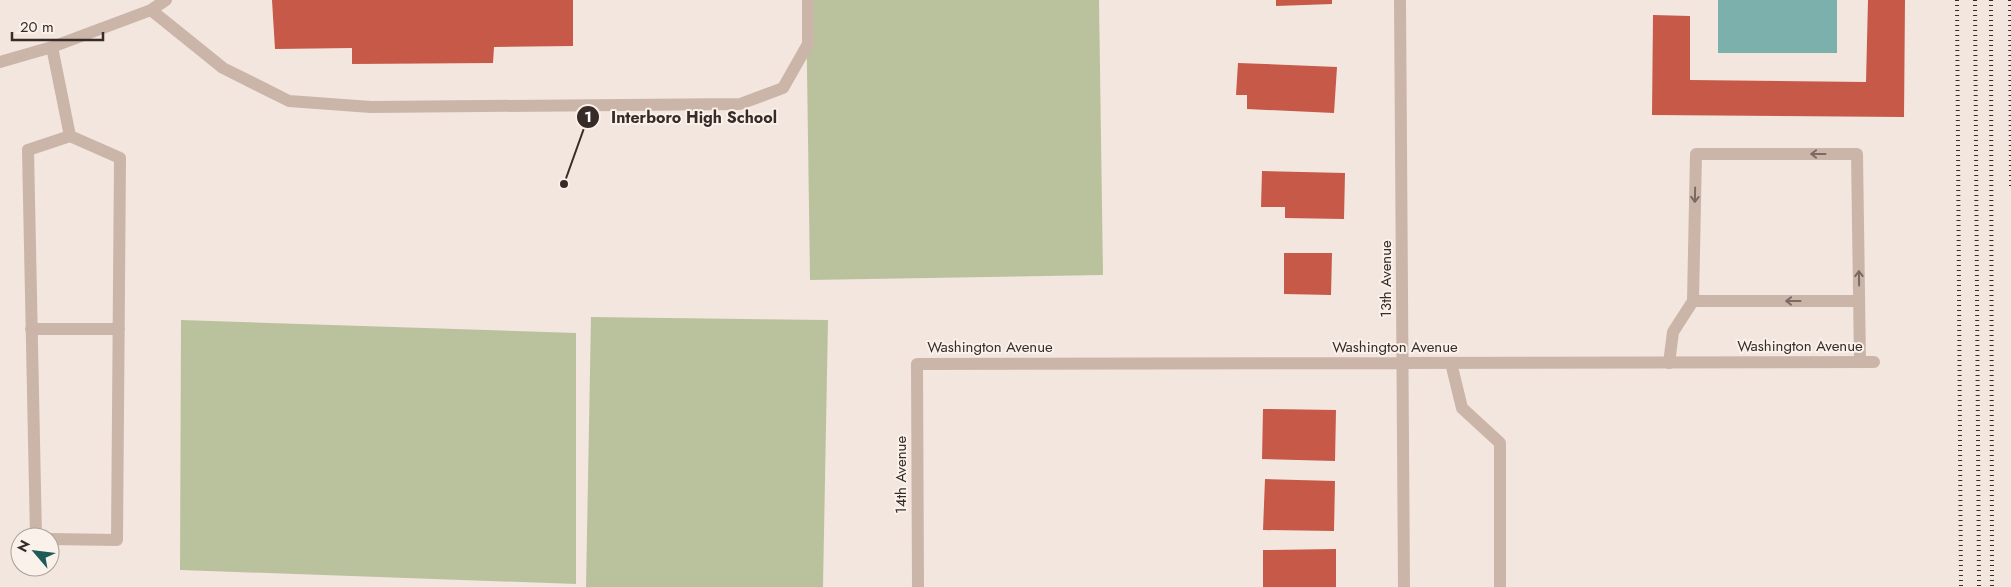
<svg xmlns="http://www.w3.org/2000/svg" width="2011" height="587" viewBox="0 0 2011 587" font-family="Jost,sans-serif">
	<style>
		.green { fill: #bac29d }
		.water { fill: #7cb0ac }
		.building { fill: #c65948 }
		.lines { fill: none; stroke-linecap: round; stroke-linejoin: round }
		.service { stroke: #cbb5a9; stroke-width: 12 }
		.minor { stroke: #cbb5a9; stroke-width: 12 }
		.rail { stroke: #382c29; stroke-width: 4; stroke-dasharray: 1 4; stroke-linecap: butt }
		.oneway { stroke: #7a6a63 }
		.labels { text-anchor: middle; stroke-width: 4; stroke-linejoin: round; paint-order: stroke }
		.street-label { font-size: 15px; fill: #382c29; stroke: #faf1ea }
		.leader { fill: none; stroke: #382c29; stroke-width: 2 }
		.callout-dot { fill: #382c29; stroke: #faf1ea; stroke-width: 2 }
		.mark-label { font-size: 15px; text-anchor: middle; font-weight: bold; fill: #fff }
		.callout-label { font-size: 16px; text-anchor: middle; font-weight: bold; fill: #382c29; stroke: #faf1ea; stroke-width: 4; stroke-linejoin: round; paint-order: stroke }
	</style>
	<rect width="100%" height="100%" fill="#f3e6de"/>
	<path class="green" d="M806,0H1099L1103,275L810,280Z
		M591,317L828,320L823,587H586Z
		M181,320L576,333V584L180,570Z"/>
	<path class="water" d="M1718,0H1837V53H1718Z"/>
	<path class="building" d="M272,0H573V46L494,47L493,63L352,64V48L275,49Z
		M1276,0H1332V4L1276,6Z
		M1868,0H1905L1904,117L1652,115L1653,15L1690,16V80L1866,82Z
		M1238,63L1337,67L1334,113L1247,109V95H1236Z
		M1262,171L1345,173L1344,219L1285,218V207H1261Z
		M1284,253H1332L1331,295L1284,294Z
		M1263,409L1336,410L1335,461L1262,459Z
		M1265,479L1335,481L1334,531L1263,530Z
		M1336,549V587H1263V550Z"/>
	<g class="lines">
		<path class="service" d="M151,10L223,68L289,101L371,107L740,104L783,88L808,44V0
			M52,47L70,136
			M0,62L52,47L151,10L166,0
			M1693,301H1859
			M31,329H119
			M1451,363L1462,408L1500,443V587
			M1669,363L1673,332L1693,301L1696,154H1857L1860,362
			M36,537L28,150L70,136L120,158L117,540L50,539"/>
		<path class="minor" d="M1400,0L1404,587
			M918,587L917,364L1874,362"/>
		<path class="rail" d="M1957,0L1961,587
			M1975,0L1979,587
			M1991,0L1992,587
			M2010,0L2011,189"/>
	</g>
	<defs><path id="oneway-shaft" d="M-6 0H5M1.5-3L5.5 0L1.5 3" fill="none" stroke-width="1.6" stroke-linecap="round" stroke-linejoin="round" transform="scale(1.25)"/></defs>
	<g class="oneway">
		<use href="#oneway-shaft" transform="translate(1818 154) rotate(-180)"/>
		<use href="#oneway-shaft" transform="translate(1695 195) rotate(91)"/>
		<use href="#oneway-shaft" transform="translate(1859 278) rotate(-91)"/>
		<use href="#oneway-shaft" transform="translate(1793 301) rotate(-180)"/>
	</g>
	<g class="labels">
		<g class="street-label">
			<text transform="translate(1386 279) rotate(-90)" y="5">13th Avenue</text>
			<text x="1800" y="351">Washington Avenue</text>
			<text x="990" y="352">Washington Avenue</text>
			<text x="1395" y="352">Washington Avenue</text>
			<text transform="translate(901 475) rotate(-90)" y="5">14th Avenue</text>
		</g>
	</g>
	<path class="leader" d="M564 184L588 117"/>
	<g class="callout-dot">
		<circle cx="564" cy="184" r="5"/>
		<circle cx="588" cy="117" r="12"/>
	</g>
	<g class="mark-label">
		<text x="588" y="122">1</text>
	</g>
	<g class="callout-label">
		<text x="694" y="123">Interboro High School</text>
	</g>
	<g transform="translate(35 552) rotate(298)"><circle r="24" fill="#faf1ea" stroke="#aca29d"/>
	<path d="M0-4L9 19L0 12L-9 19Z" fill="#1e5a57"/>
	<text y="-8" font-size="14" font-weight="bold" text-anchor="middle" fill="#382c29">N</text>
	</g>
	<path d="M12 32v8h91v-8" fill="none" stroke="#382c29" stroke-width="2.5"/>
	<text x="20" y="32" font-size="15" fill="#382c29" stroke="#faf1ea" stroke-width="4" paint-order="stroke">20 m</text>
</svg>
